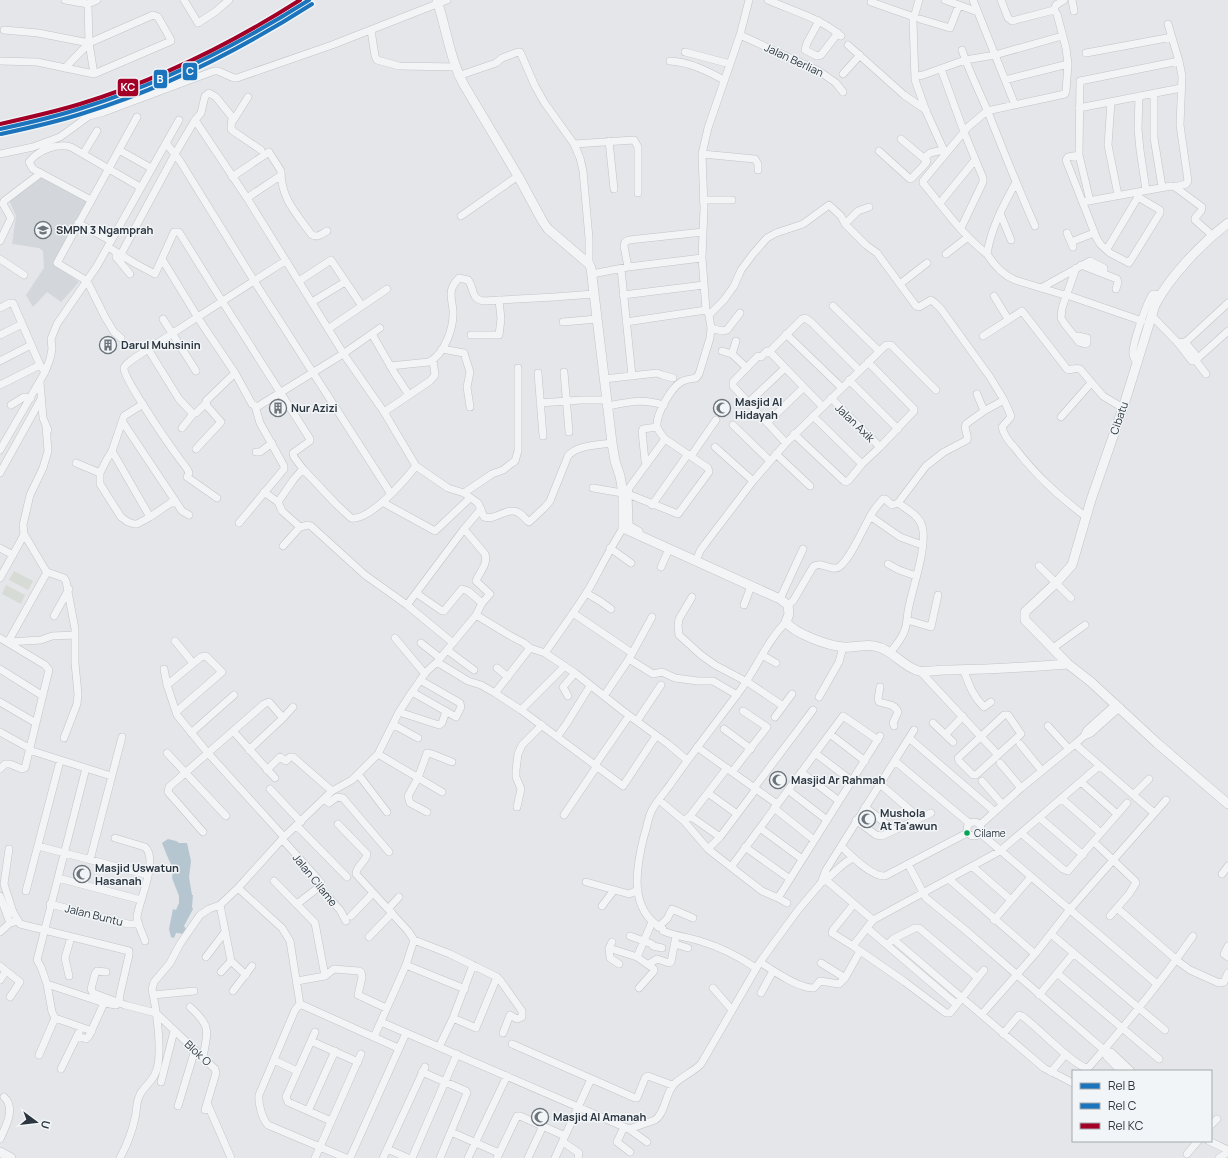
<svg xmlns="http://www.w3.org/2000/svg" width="1228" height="1158" viewBox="0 0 1228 1158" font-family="Manrope,sans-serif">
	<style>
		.built { fill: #d3d6db }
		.green { fill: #d6dcd5 }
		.water { fill: #b5c6d0 }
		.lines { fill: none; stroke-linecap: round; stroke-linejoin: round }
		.minor-casing { stroke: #c2c4c7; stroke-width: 8 }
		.tertiary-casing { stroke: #c2c4c7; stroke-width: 10 }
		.minor { stroke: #f3f4f5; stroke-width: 7 }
		.tertiary { stroke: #f3f4f5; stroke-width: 9 }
		.rail-1-casing { stroke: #f2f5f7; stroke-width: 7 }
		.rail-2-casing { stroke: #f2f5f7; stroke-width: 7 }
		.rail-3-casing { stroke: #f2f5f7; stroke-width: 7 }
		.rail-1 { stroke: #1c75bc; stroke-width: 4 }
		.rail-2 { stroke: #1c75bc; stroke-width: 4 }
		.rail-3 { stroke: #a30028; stroke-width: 4 }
		.bus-dot { fill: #00a651; stroke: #f2f5f7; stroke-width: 1.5 }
		.labels { text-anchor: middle; stroke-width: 3; stroke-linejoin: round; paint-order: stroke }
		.bus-label { font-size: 10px; fill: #2c3640; stroke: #f2f5f7; text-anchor: start }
		.street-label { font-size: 11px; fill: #2c3640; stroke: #f2f5f7 }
		.poi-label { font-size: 11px; font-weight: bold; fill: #2c3640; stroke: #f2f5f7; text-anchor: start }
		.line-badge { stroke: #f2f5f7; stroke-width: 1.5 }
		.badge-label { font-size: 11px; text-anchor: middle; font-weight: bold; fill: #fff }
	</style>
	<rect width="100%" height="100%" fill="#e4e6e9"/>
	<path class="built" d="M41,176L87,201L56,259L55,265L79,282L61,302L47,292L33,307L26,295L44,268L43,251L39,248L12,244L16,216L9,200Z"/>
	<path class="green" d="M14,571L33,581L28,590L9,580Z
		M6,585L25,595L21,604L2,594Z"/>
	<path class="water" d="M168,839L176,841L179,843H187L191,861L189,877L192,895H193L192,907L193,909L184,926L186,929L185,934L176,933L174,938L171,937L169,929L173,909L176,910L179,903V896L172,878L173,871L171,864L168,858L162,843Z"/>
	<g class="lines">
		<g class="minor-casing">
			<path id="minor" d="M65,0L88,4L97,0
				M184,0L198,23L215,12L229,0
				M768,0C793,11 820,18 841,36
				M919,0L913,21L915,80L926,111L945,153
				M945,0L978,12
				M973,0L1015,105
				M1001,0L1008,18L1012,21L1054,10
				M1072,0L1074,11
				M871,2L914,17
				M88,4L89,43L94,74
				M1054,10L1056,5L1064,0
				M920,19L950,28L959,5
				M819,21L807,43L805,50L817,56L821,55L838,33
				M4,30L38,33L89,43
				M371,30L375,56L377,60L399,66L456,67
				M740,35L819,71L836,83L843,92
				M848,45L904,95L926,110
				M962,50C969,71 979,91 988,112C1003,150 1018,188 1035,226
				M685,52L730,64
				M1086,53L1172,37
				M0,61L37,62L94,74L171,41V40L158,17L153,15L89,43L65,68
				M670,61C690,62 707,71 724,80
				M941,69L964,132L983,178V182L961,228
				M843,74L860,55
				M915,75L918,76L923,75L965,60L995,55L1062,36
				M458,76L496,63L502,58L518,52H520L521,54L535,86L544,102L574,144L580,158L583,171L589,238V264
				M1005,80L1068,64
				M1154,93V138L1162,187
				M1139,96L1138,129L1140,150L1146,190
				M1111,102L1108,145L1118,195
				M1079,108L1181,88
				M195,120L247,198L345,356L384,412L416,466C405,480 370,521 351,518L336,504L303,469
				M233,121L248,97
				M609,141L614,189
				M166,143L179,120
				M574,144L634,140L638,147V193
				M119,150L151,168
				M879,151L910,179L912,178L926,163L927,161L901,139
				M0,154L33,147L60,137L89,116L104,112L214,71H218L234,78H237L332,45L447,0
				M83,154L97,131
				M702,154L755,159L758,164V170
				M1079,155L1068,157L1066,160L1097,239L1101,245L1110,253L1129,263L1160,213V210L1138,197L1137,192
				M924,158L930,153L943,150
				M232,177L269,152L281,171C281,198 295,212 311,234C317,239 321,234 327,231
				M1016,182C1003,206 991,228 987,254C994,265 1003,275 1015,280L1061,294L1067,295L1142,321
				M1175,187L1202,207L1201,211L1195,218V220L1212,235
				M247,198L280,176
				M91,200L33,169L29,162C38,150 57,143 71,147L140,187
				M703,200H732
				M1090,201L1079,155L1080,81L1179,61
				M1083,202L1171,186L1175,187L1186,184L1188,181L1180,125L1182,76L1179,61L1168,24
				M940,203L975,160
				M1000,213L1011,240
				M461,216L518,176
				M78,223L111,241
				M845,224L858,211L869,207
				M1067,233L1073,247
				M0,241L11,218L3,204L4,201L41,173
				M1071,242L1094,233
				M108,247L136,264L155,274L174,232H179L222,301L310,439V441L293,453L294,457L303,469L294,479L278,502
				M1107,249L1138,197
				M116,253V257L130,274
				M946,254L968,237
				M987,254C962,235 943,207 923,183V181L968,127L987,111L1065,94L1066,91L1068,64L1066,48L1057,14L1054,10
				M120,256L175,154L195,120L201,113L205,96L209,93L216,97L232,117L231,129L233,131L261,150
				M0,259L24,275
				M162,259L200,321L235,373L252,404L257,407L343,354L380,328
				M1081,265L1117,279L1118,282L1116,289
				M628,267L624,246L625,242L629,240L703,232
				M621,269L632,376
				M592,274L628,267L702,258
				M299,281L331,260L362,306
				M900,284L927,263
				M1041,288L1090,261L1104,268V274
				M623,295L704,285
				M994,296L1008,319
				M312,302L345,282
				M833,306L879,351
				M0,308L10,303H13L40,365L45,372
				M709,315L724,300L734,286L741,270L753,254L767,238L776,233L803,224L829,205L841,216L845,224L866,245L877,253L916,306L919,307L931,300L935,303L941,309L990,377L1004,400L1011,416L1010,418L1002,427C1004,436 1009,442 1015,448C1036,476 1059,496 1086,517
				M1152,316L1178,343L1192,361H1196L1206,374
				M163,319L196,371
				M563,322L597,319
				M626,322L706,310
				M711,328L722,331L727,330L740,313
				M328,329L387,289
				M372,334L395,374L409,395
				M786,334L842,388
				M0,335L22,324
				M471,335H499L501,319L499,300
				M983,336L1022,311L1067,369C1071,371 1075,367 1080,369L1103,396L1123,408
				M1076,337L1078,336L1087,338V343L1085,344L1079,342L1064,323L1061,318L1062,308L1076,268
				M121,338L114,332L105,317L87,281L57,263L137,117
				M1185,342L1198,358
				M1178,343L1185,342L1189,339L1228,303
				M148,349L179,399L193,414L196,413L206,403
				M442,349L464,353L470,372L467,387L470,407
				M722,351L732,354L747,368
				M771,351H767L761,357L758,356L733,382V386L786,443
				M732,354L736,341
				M0,361L31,345
				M1196,361L1198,358L1228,331
				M1138,363C1136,361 1133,358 1133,355C1131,347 1148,299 1153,294L1160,295
				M390,366L429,362C445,354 454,327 453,310C451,296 448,289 459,278L468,280C475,289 470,298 483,301L554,297L594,294
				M564,372L569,432
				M538,373L543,436
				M604,379L657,373L662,375L673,378
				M849,380L898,429
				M40,382L43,418L48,430
				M0,385L40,365
				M977,394L984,411
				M831,398L880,447
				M540,403L581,400H606
				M748,403L785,368
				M143,404L124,416L112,451L107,459L100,473V484L121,517L128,522L134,524H137L150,517L175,500
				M11,405L24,397L31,398
				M607,406C631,402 640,398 664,405
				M822,406L770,352L772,349L802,319L805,318L811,322L859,370
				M384,412L430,381L435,375L433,360
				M813,416L862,464
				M1061,417L1091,383
				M122,421L182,511L189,515
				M767,423L803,388
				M733,425L770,461
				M182,428L193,414
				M794,434L844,481L846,482L849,480L862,464L880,447L914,411V409L868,362
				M715,447L753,481
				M196,449L221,422L207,406L206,401L235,373
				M0,450L45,372L50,359L52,349L51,339L57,324L97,266L166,143L180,161L256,284L391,494
				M112,451L150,517
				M256,452H260L272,443
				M776,454L810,486
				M691,456L716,420
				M76,463L100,473
				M647,464L645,461L642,431L643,429L657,427
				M416,466L448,488L464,493L478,503L484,517C496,521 507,506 519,513C523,515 525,519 529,522L545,507L550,501L568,456C577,445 599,445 612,443
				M0,473L41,399
				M593,488L628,494L678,514L709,472L708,468L665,439C662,435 658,431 657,426C656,414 671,388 681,382C686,379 691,379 696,378L699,374L710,338L711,328L709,315L706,310L702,258L704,208L702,154L708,128L740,35L749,0
				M264,492L278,502L282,511L300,527L308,525L311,526L365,575L407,605L453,643
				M464,493L492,474L503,470L512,463L515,461L518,451V368
				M217,498L187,477L189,473C187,467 182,463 179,458C170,446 123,378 124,368C125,363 143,353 148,349L285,261
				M384,503L435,531L470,498
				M898,503L926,466L944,452L967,440C969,435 963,429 966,424L984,411L1004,400
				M652,505L688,454
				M870,516L900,537L922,545
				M239,523L284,469V466L260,423L255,406
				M639,531L630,526L629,524L628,494L629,488L665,439
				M283,546L300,527
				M0,548L13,555
				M610,548L631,563
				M696,561L700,551L705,544L753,481L786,443L886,345H891L936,390
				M888,564L899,570L916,576
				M1039,566L1071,598
				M661,567L669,549
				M47,572L64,578L66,581L75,629V663L78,694L77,704L64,738
				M0,578L20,542L24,534
				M586,593L600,601L611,609
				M419,595L442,611H444L462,589L468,591L482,603
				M692,597L679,619L678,626L679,635L701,655L715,665L749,683L783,706
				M780,599L803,549
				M407,605L464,529L481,509
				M744,605L751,586
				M788,605L793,601L813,567C821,560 831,572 839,567C851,558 862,530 870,517C873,510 878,505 883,499H885L892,505L898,503C906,509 919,515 922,526C928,547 912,588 908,611C907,618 907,625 904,632C901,640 895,646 890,653
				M573,613L632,653
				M476,615L509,635L524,643L530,648L545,653L575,673L623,711L668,744L687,760
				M54,616L69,589
				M907,620L931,627L938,595
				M0,638L45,665L49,670L25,768L22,769L10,764H5L0,769
				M395,638L425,674
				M175,641L193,663
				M8,642L46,574V571L24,534L23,525L30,495L43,468L48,451L46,426
				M8,642L41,640L52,636L75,635
				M421,643L440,658
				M1053,648L1085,625
				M447,650L474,670
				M545,653C560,631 576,610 590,587C601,567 611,547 623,528
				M762,655L776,663
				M629,659L653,674L662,672L675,678L698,681H713L737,695
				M437,662L468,681L481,685L495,693L521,710L623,786L656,736
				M497,668L508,677
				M0,669L43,696
				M164,669L167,685L177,715L207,752L284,837
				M920,671L998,755
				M964,671C969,685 973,696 984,707L991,702
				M167,685L201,657L206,656L222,672L176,712
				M880,687L878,699L879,702C886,704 895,704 898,712L893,723L894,726
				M412,692L456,717L461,707L460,703L420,680
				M495,693L530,648
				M568,696L563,687L575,673
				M604,696L629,659L652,617
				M819,697L839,662L843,647
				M0,702L36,723
				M521,710L565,666
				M399,712L439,725L442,723L446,711
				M1004,715H1008L1021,734L976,775H973L959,761L958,758Z
				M775,717L792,694
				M637,721L661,685
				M933,723L953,742
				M394,725L418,738
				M1048,726L1069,749
				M724,729L751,749
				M233,731L275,778
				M0,732L29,748
				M191,733L234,695
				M830,734L865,761
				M946,734L963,716
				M1084,736L1091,733L1120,707
				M557,737L567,723L590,686
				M909,738L994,811
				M1020,744L1042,771
				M1075,744L1154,813
				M697,747L777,804
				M29,750L111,776
				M249,750L283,718
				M167,753L226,816
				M815,753L852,781
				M378,754L442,792
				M895,761L969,823
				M1000,763L1021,788
				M595,765L629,716
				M86,768L37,960L41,967L47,984L52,1012L55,1018L92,1031
				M267,770L280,757L286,761L290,757H293L332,791
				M732,772L767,727L743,711
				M801,772L839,801
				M358,774L387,812
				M982,781L1002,804
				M1081,782L1117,814
				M880,784L917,816L918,819
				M754,788L813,710
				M270,789L301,822
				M788,790L827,820
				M708,793L737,814
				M1134,794L1149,779
				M325,799L329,803L337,797L343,798L389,852
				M1062,799L1101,833
				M659,800L684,821L708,849L731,867L762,891L778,898L787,903
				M517,807L521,789L516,777V770L518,754L522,745L542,725
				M865,807L894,830
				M774,808L814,840
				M427,812L410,803L408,796L418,778L427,753L432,754L452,762
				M564,815L597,766
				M690,816L720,837
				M1040,818L1083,855
				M856,820L876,835L882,836L931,813
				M684,821L690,816L727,768
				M967 829a7 7 0 1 1 14 0a7 7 0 1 1-14 0Z
				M338,824L367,854C366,862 356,866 356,874L408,931L414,940L406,965L374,1037
				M980,825L1021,788L1075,744L1084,736L1087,730L1116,704
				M297,826L347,877
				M760,828L802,859
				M203,832L168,792L169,787L264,704L269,702L283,718L293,707
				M980,833L1157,984
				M1021,833L1063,869L1068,871L1127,803
				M115,838L145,847C159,860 139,900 137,917C137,924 143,934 145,941
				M282,839L317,878L321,883L319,887L340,910L346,921
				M1094,842L1135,881L1136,883L1129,894L1110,916
				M38,846L148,875
				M841,846C850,855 872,877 885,876L967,833
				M745,847L790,879
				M9,849L4,884L13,912L20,924L129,951V955L120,994L119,1003
				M708,849L720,837L756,789
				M90,860L122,737
				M908,864L926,898L963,928L1104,1050L1111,1052L1131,1071
				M731,867L843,716L878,740
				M973,867L1011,900
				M1222,874L1228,866
				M58,878L141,900
				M826,880L873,920
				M950,880L1035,954
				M274,881L315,923L325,976
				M586,882L629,894L638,890
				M821,883L826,870L914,730
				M238,888L282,928L290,941L300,1004
				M26,891L60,761
				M0,896L10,923
				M778,898L880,736
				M50,904L128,924H139
				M297,904L319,887
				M854,904L833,930L832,933L853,946L905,982L946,1013H950L984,970
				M220,905L231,961L246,975
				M602,906L614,890
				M1117,908L1179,962L1190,970L1219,983L1224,982L1228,973
				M388,909L399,897
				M351,916L373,893
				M994,920L1031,877
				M658,927L667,919L672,909L693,918
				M867,928L956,1004
				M0,932L10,923L14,922
				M1051,934L1165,1030
				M630,936L652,944L653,946L662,948
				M369,937L392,913
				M893,939L1044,1068L1073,1083
				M414,940L450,954L497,977L500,980L522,1011V1017L517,1019L510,1015L503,1033
				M612,942L609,948L637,957L654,969V971L639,988
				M890,942L893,939L915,928H919L978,978
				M675,944L688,948
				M853,946L873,920L1000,851L1099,766
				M1228,946L1224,954L1228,957
				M609,948L610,958L619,964
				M206,957L225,932
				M637,957L652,922
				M760,962C772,970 799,989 814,988L820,981L839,984L845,978L860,951
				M821,963L845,978
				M649,964L657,959L669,963L671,962L676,936
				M406,965L465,989
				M0,966L20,982L10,997
				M756,968C738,956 720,947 700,941C687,937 675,936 663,931V929C628,910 636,868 644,836C647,828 648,817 652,810C657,801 664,793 670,785C692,753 716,723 739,692C756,670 766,642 786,622
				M106,972L97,971L95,974L91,989L93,993L125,1005L156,1013L215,1069L216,1073L205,1110
				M221,972L231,961
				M1057,973L1159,1059
				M69,976L65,958L71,937
				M0,980L6,971
				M297,981L325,976L334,969L359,971L361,972L362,977L358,995L386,1008
				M47,984L104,1003L116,1005
				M713,988L732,1010
				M233,991L252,966
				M761,993L773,971
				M153,995L194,991
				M1039,995L1073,954
				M300,1004L295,1010L259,1095C258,1103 262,1119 268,1125L346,1158
				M300,1004L398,1048
				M190,1007C211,1026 208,1030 203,1057
				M982,1014L1035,954L1071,908L1166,800
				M453,1018L476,1028L497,977
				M381,1022L629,1129L655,1120C665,1113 665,1097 672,1087C676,1079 694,1072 701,1064L760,962L798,910L821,883C833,876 840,864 853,858
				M315,1032L286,1097L288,1102L331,1121
				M1003,1034L1019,1015L1022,1016C1036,1025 1075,1068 1088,1068C1125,1026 1161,982 1193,936
				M78,1036L86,1039L89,1036L104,1003
				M311,1041L358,1062
				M512,1044L635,1098H637L645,1078L648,1076L672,1085
				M439,1047L453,1018L473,965
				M1104,1050L1107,1057L1121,1071
				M39,1055L55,1018
				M274,1060L297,1071
				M61,1069L79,1032
				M422,1072L466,1091L467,1093L440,1158
				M1051,1072L1066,1054
				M161,1082L174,1031
				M207,1103L231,1158
				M178,1106L195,1050
				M308,1111L335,1051
				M1211,1125L1217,1119
				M624,1127L617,1142L630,1152
				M629,1129L647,1142
				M451,1132L499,1153
				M0,1139C6,1126 16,1108 4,1097
				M1209,1141L1228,1150
				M563,1142L579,1153L578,1158
				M387,1149L408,1158
				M1187,1154L1198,1141
				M120,1158C127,1145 132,1132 135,1118C137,1111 136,1103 139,1097C142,1088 151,1083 155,1074C164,1057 156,1008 152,989L154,982L170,963L180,944L200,915L209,909L220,905L238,888L284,837L332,791L352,780L378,754L399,712L412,692L426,672L437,662L476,615L482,603L490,594L476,581C480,571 488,565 485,554L464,529
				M315,1158L361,1054
				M350,1158L406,1033
				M383,1158L425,1067
				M412,1158L457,1054
				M468,1158L507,1076
				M497,1158L517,1116H520L565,1136
				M528,1158L543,1126
				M555,1158L591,1079
				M1219,1158L1228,1152"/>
		</g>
		<g class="tertiary-casing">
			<path id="tertiary" d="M437,0C446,28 450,59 464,85L518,176L543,222L548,229L589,264L591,268L612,443L615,461L620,476L623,493V528L780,599L788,605L789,614L786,622C795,634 829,646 844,647C854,648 864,644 874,646C892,649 903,667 919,671C926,673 936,670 944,670C985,670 1027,667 1068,664
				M1228,223C1202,243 1170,276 1155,305L1123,408L1091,500L1072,565L1056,583L1025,612V620L1068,664L1091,682L1157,743L1228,804
				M0,1152L11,1158"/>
		</g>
		<use href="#minor" class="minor"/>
		<use href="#tertiary" class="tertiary"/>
		<g class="rail-1-casing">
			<path id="rail-1" d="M0,129C28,123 55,117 82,108C163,83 238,45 309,0"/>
		</g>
		<g class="rail-2-casing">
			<path id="rail-2" d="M1,134C29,128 57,122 84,113C165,88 240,50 312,4"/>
		</g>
		<g class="rail-3-casing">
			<path id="rail-3" d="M0,124C27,118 54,112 80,104C158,80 231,44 300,0"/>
		</g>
		<use href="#rail-1" class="rail-1"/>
		<use href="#rail-2" class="rail-2"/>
		<use href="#rail-3" class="rail-3"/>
	</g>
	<defs>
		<g id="school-ring" transform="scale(0.9)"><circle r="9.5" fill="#f2f5f7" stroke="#6c747b" stroke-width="1.5"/><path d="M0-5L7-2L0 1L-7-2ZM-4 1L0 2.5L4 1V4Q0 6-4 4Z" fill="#6c747b"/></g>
		<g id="building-ring" transform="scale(0.9)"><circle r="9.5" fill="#f2f5f7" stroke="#6c747b" stroke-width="1.5"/><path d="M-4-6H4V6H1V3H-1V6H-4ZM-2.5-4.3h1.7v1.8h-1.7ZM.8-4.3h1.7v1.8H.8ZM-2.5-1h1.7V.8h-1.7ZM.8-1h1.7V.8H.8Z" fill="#6c747b"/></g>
		<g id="mosque-ring" transform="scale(0.9)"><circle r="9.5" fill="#f2f5f7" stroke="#6c747b" stroke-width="1.5"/><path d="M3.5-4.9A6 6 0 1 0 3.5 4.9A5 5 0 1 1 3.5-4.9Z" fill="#6c747b"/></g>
	</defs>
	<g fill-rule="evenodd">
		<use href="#school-ring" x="43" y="230"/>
		<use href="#building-ring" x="108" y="345"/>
		<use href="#building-ring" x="278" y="408"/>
		<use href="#mosque-ring" x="722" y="408"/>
		<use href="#mosque-ring" x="778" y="780"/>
		<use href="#mosque-ring" x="867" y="819"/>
		<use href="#mosque-ring" x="82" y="874"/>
		<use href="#mosque-ring" x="540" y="1117"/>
	</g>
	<circle class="bus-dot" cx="967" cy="833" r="3.5"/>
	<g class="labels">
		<g class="bus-label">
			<text x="974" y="837">Cilame</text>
		</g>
		<g class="street-label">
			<text transform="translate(794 60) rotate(25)" y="4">Jalan Berlian</text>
			<text transform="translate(1119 418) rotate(-71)" y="4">Cibatu</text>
			<text transform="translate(855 423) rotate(44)" y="4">Jalan Axik</text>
			<text transform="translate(315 880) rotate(51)" y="4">Jalan Cilame</text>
			<text transform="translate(94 915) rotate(14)" y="4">Jalan Buntu</text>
			<text transform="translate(198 1053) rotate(43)" y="4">Blok O</text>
		</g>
		<g class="poi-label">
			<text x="56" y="234">SMPN 3 Ngamprah</text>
			<text x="121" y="349">Darul Muhsinin</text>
			<text x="735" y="406">Masjid Al<tspan x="735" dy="13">Hidayah</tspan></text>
			<text x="291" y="412">Nur Azizi</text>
			<text x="791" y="784">Masjid Ar Rahmah</text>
			<text x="880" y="817">Mushola<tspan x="880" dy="13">At Ta'awun</tspan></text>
			<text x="95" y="872">Masjid Uswatun<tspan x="95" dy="13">Hasanah</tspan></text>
			<text x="553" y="1121">Masjid Al Amanah</text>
		</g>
	</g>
	<g class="line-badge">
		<rect x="182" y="62" width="16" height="19" rx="4" fill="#1c75bc"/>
		<rect x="153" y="69" width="15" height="20" rx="4" fill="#1c75bc"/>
		<rect x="117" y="78" width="22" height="19" rx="4" fill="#a30028"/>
	</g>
	<g class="badge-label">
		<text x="190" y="75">C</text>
		<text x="160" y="83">B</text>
		<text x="128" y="91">KC</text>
	</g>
	<rect x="1072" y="1070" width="140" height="72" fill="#f2f5f7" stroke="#a3a9ae"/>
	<rect x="1080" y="1083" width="20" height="6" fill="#1c75bc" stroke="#a3a9ae"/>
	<text x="1108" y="1090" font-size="12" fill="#2c3640">Rel B</text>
	<rect x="1080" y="1103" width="20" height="6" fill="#1c75bc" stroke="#a3a9ae"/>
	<text x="1108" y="1110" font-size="12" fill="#2c3640">Rel C</text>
	<rect x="1080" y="1123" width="20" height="6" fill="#a30028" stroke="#a3a9ae"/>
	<text x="1108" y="1130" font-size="12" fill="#2c3640">Rel KC</text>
	<g transform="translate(36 1122) rotate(105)" stroke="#f2f5f7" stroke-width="3" paint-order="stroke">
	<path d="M0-3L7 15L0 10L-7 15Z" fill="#2c3640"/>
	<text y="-6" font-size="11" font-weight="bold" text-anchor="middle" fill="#2c3640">U</text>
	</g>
</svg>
